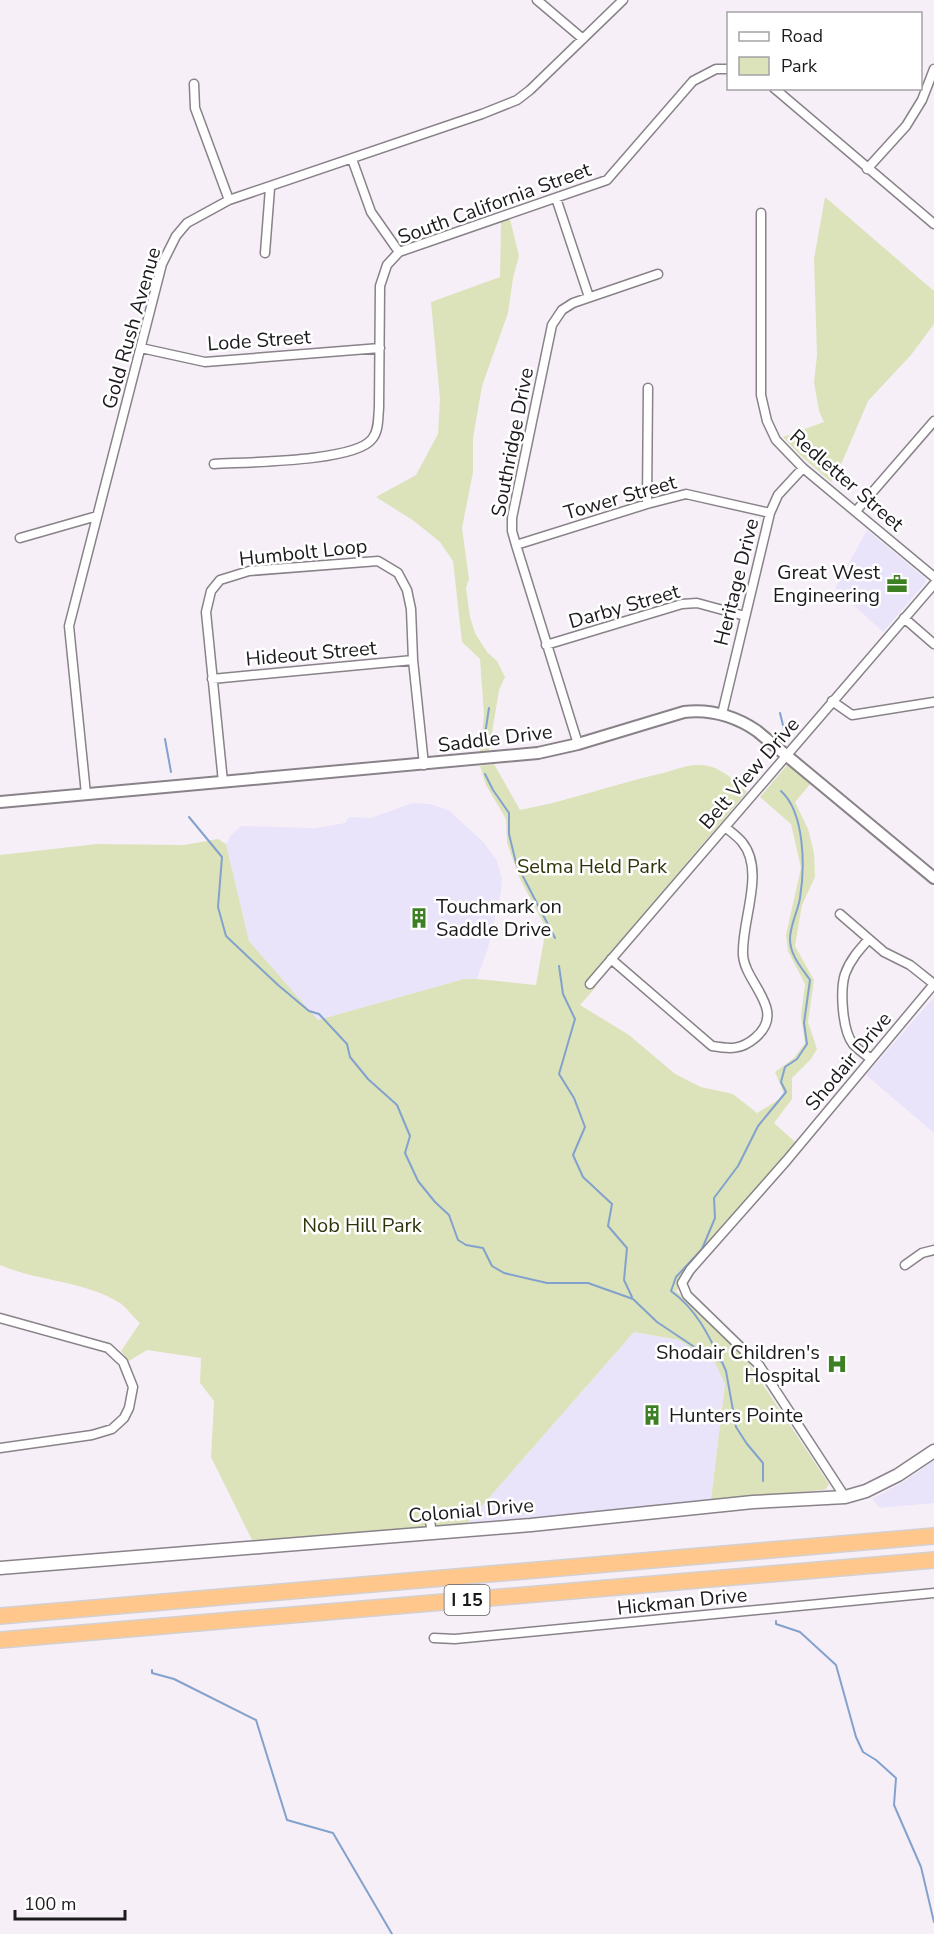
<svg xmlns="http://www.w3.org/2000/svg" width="934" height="1934" viewBox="0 0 934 1934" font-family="'Nunito Sans',sans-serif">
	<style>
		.commercial { fill: #eae4fa }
		.green { fill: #dce3ba }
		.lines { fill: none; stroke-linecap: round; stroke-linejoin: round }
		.stream { stroke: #82a2cd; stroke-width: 2 }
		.minor-casing { stroke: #898289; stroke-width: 11 }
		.tertiary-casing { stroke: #898289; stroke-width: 14 }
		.secondary-casing { stroke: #898289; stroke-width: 15 }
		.motorway-casing { stroke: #d2d1d2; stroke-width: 18 }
		.minor { stroke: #fff; stroke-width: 8 }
		.tertiary { stroke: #fff; stroke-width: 10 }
		.secondary { stroke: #fff; stroke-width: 12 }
		.motorway { stroke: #ffc78c; stroke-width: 15 }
		.labels { text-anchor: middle; stroke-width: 5; stroke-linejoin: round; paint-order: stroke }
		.shield { fill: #fff; stroke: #615f61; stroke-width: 1.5 }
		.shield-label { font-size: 18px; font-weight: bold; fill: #1d1a1d }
		.street-label { font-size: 20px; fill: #1d1a1d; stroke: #fff }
		.poi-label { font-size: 20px; fill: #1d1a1d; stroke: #fff; text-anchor: end }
		.park-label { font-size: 20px; fill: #2f3308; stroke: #fff }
	</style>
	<rect width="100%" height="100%" fill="#f7eff8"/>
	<path class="commercial" d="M867,530L926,579L925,583L883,632L835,588Z
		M413,803L430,804L450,811L484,843L497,861L502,879L501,892L488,948L477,979H464L318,1020L249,941L226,844L231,835L241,826L315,828L345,823L349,817L371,818Z
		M934,997V1133L866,1075Z
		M634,1332L679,1340L715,1363L725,1384L711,1500L466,1524Z
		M934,1461V1503L880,1508L872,1499L903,1482Z"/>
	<path class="green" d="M825,197L934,291V324L911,355L868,401L843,460L831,482L800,455L783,437L824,422L819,411L814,382L817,355L814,259Z
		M510,219L519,256L513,278L508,313L482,386L473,438V472L462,528L469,579L466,588L470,617L475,633L487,652L497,661L505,677L499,690L489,751L480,752L484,715L480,659L462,642L453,561L440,542L414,521L376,497L416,475L438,434L440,399L431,302L500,277L501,222Z
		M494,764L520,810C568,801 612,785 659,774C672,771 687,764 700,765C719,765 734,780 747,792L587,980L596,987L580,1005L629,1035L675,1074L701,1087L733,1094L757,1113L781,1098L784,1094L775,1072L794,1058L805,1043L801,1016L805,984L788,951L786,935L801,868L791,824L760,797L788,764L811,783L795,802L808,829L814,853L815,877L802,905L795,946L814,980L808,1022L817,1049L811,1059L792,1078V1099L774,1123L803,1149L676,1291L744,1356L829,1484L826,1489L822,1490L711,1500L725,1384L715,1363L679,1340L634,1332L466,1524L253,1542L211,1457L214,1401L200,1383L201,1358L147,1350L129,1361L121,1351L140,1323C133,1317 127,1308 120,1303C83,1280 39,1282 0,1265V855L97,844L184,845L218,839L226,844L249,941L318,1020L464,979H477L536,985L546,928L520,879L507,843L506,819L486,785L480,766Z"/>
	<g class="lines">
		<path class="stream" d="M780,713L785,733
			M165,739L171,772
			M484,741L489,708
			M485,774L493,790L509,813V834L516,863L555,938
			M189,817L222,857L218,907L226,936L278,985L309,1011L319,1014L347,1044L350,1057L368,1079L397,1105L410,1136L405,1153L418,1181L435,1202L449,1215L458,1240L466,1245L483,1248L492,1266L504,1273L547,1283H588L633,1299L657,1322L705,1354L722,1362L726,1371L736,1427L747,1444L763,1463V1481
			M559,966L563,994L575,1019L559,1074L574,1098L585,1127L573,1155L583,1177L612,1204L608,1226L627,1248L624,1280L632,1297
			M721,1361C708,1334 696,1309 671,1291L676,1277L702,1249L715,1218L714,1198L738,1166L758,1126L786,1092L781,1082L785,1067L797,1059L807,1044L804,1023L810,980C801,967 790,955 790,939C790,925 798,911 800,898C805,867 805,813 781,791
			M776,1621V1624L800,1632L836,1665L856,1737L863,1752L876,1760L896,1778L894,1805L921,1867L934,1922
			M152,1670V1673L174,1679L256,1720L287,1820L333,1833L392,1934"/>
		<g class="minor-casing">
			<path id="minor" d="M537,0L583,39
				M194,84L195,108L229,200
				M774,88L934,224
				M352,159L371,212L399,252
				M867,169L906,126L922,100L934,69
				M556,198L589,297
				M761,213V395L767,421L776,440L803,468L934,577
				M265,253L270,188
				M141,348L205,362L380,348
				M214,464C245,462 355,462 372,439C379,431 378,418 379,408L380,286L387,265L399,252L607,180L693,81L716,69H728
				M647,504L648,388
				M856,511L934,421
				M20,538L97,516
				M516,545L647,504L686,494L770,513
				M904,618L934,644
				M546,645L682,604L697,603L745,616
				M212,679L413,660
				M832,701L852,715L934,702
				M722,714L770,513L778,495L803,468
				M578,744L516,545L512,531V518L552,325L562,310L573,303L658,274
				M223,782L206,612L211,591L220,580L249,571L378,561L398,573L407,590L411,609L413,660L424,765
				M86,794L69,626L162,264L176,236L187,223L229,200L482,114L517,100L530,90L623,0
				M840,914L884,952L910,965L934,984
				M869,939C859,950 850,960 845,974C840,990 842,1030 853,1044C857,1049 865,1054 871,1059
				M611,959L712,1046C730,1049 741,1050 755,1038C788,1010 745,984 743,955C741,921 766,871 742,842C737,836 731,832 725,827
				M590,984L934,584
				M905,1265L922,1253L934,1250
				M0,1318L108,1348L123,1362L133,1387L129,1408L124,1418L112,1429L92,1435L0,1448
				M845,1497L759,1365L687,1295L682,1283L690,1270L787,1160L934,984
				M430,1521L432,1533
				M434,1638L455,1639L934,1593"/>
		</g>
		<g class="tertiary-casing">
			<path id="tertiary" d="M0,802L538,753L578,744L684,712C711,709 735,716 757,731L934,878"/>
		</g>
		<g class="secondary-casing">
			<path id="secondary" d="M0,1568L531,1525L753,1502L845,1497L866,1491L898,1475L934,1451"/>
		</g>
		<g class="motorway-casing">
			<path id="motorway" d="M0,1616L934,1536
				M0,1640L934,1560"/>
		</g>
		<use href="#minor" class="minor"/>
		<use href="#tertiary" class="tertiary"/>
		<use href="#secondary" class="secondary"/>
		<use href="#motorway" class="motorway"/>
	</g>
	<defs>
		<g id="office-bare" transform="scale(1.62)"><path d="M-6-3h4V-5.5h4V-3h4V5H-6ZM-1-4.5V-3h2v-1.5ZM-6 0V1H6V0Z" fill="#3c8023" stroke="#fff" stroke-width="2.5" paint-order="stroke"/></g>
		<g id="building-bare" transform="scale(1.62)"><path d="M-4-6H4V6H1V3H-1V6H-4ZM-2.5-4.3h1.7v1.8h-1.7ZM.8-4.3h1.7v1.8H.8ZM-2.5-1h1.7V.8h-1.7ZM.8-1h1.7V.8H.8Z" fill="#3c8023" stroke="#fff" stroke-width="2.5" paint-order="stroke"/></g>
		<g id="hospital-bare" transform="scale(1.62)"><path d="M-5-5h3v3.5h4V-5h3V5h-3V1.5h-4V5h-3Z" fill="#3c8023" stroke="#fff" stroke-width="2.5" paint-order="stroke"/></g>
	</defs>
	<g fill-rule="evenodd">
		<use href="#office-bare" x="897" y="584"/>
		<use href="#building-bare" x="419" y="918"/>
		<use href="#hospital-bare" x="837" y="1364"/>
		<use href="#building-bare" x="652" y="1415"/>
	</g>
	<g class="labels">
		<rect class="shield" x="444.5" y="1585" width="45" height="30" rx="4.5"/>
		<g class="shield-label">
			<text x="467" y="1606">I 15</text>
		</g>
		<g class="street-label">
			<text transform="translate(494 203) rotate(-20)" y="7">South California Street</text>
			<text transform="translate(131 328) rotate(-74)" y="7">Gold Rush Avenue</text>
			<text transform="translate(259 340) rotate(-4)" y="7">Lode Street</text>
			<text transform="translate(512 442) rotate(-79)" y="7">Southridge Drive</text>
			<text transform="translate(847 480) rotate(41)" y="7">Redletter Street</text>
			<text transform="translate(620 497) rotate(-16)" y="7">Tower Street</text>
			<text transform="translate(303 552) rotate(-6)" y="7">Humbolt Loop</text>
			<text transform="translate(736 582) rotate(-76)" y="7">Heritage Drive</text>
			<text transform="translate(624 606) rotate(-16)" y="7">Darby Street</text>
			<text transform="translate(311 653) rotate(-5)" y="7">Hideout Street</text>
			<text transform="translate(495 738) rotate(-7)" y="7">Saddle Drive</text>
			<text transform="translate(749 773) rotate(-49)" y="7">Belt View Drive</text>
			<text transform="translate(848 1061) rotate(-50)" y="7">Shodair Drive</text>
			<text transform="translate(471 1510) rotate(-5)" y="7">Colonial Drive</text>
			<text transform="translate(682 1601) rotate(-6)" y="7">Hickman Drive</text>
		</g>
		<g class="poi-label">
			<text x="880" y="579">Great West<tspan x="880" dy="23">Engineering</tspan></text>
			<text x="436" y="913" text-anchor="start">Touchmark on<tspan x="436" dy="23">Saddle Drive</tspan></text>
			<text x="820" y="1359">Shodair Children's<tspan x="820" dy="23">Hospital</tspan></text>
			<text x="669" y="1422" text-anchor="start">Hunters Pointe</text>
		</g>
		<g class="park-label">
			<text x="592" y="873">Selma Held Park</text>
			<text x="362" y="1232">Nob Hill Park</text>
		</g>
	</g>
	<rect x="727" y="12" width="195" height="78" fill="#ffffff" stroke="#a5a3a5" stroke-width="1.5"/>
	<rect x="739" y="32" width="30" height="9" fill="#ffffff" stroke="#a5a3a5" stroke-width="1.5"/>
	<text x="781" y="42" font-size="18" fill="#1d1a1d">Road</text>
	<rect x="739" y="57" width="30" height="18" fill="#dce3ba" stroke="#a5a3a5" stroke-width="1.5"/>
	<text x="781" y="72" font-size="18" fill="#1d1a1d">Park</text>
	<path d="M15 1910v9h110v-9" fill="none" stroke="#1d1a1d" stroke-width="3"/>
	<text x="24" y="1910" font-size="18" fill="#1d1a1d" stroke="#ffffff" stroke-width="4.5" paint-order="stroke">100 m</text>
</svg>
